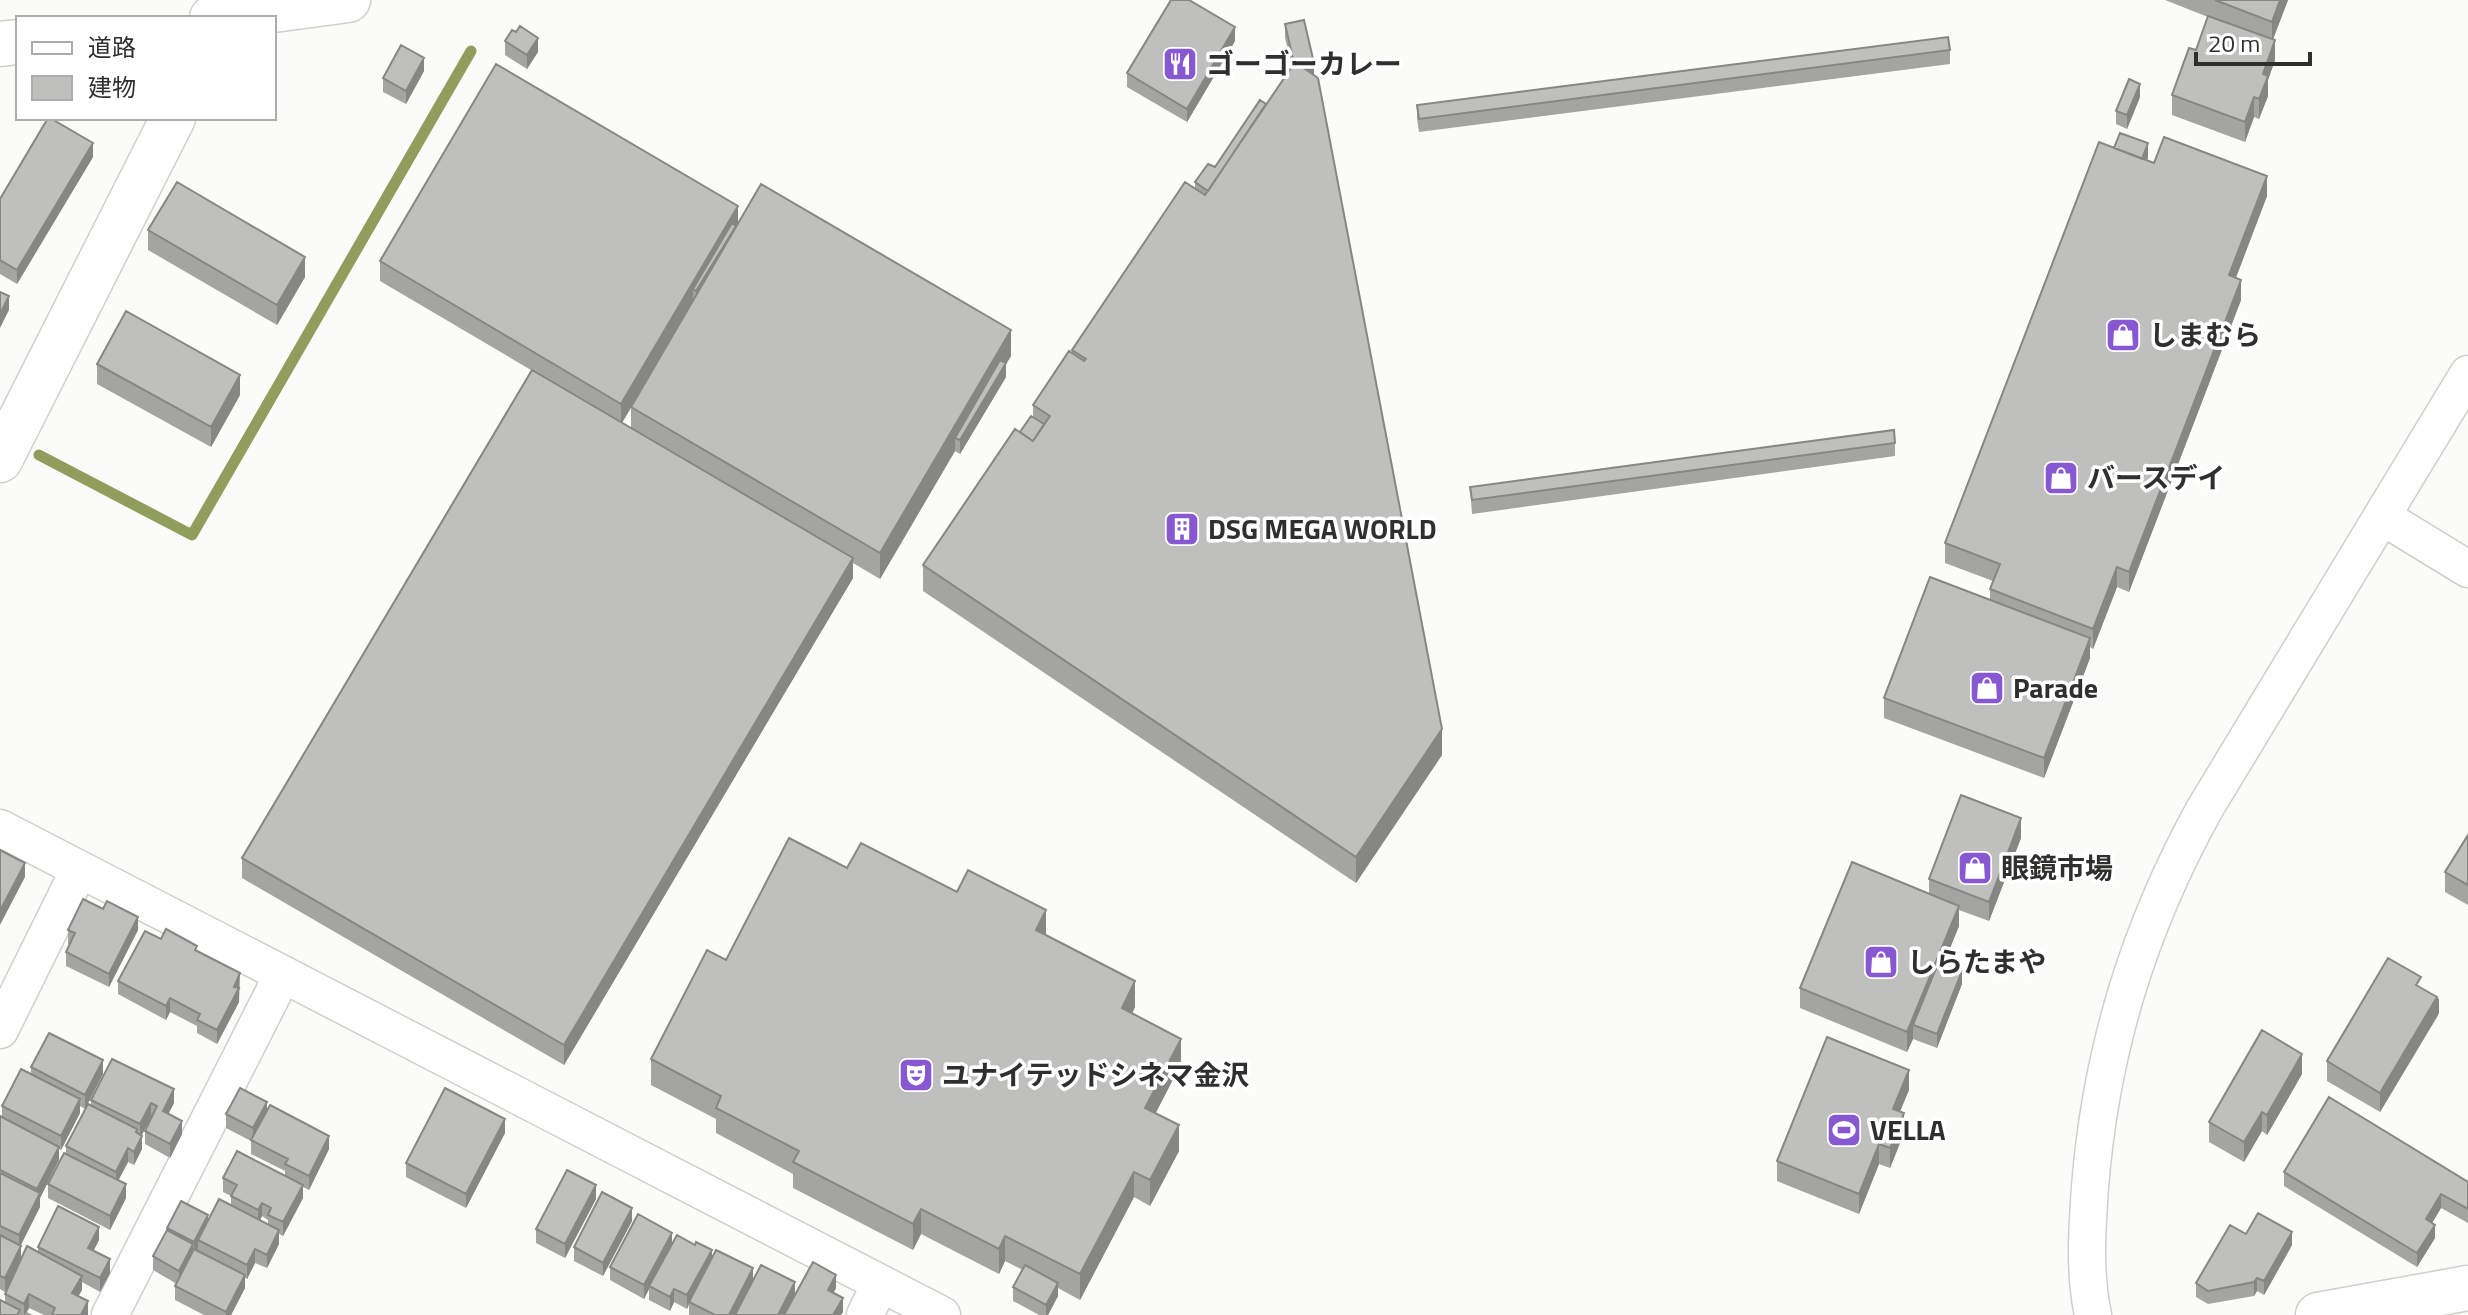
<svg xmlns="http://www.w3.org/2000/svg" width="2468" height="1315" viewBox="0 0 2468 1315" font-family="'Titillium Web','Noto Sans JP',sans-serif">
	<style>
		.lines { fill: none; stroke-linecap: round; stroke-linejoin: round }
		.stream { stroke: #909d5c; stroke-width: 11 }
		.minor-casing { stroke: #cfd0cc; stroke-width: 39 }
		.tertiary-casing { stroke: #cfd0cc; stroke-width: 47 }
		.minor { stroke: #fff; stroke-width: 36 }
		.tertiary { stroke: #fff; stroke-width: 44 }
		.wall { fill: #a4a5a3; fill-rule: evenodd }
		.shaded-wall { fill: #868684 }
		.building { fill: #bfc0bd; stroke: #868684; stroke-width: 2 }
		.labels { text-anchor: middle; stroke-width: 7; stroke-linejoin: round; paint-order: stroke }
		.poi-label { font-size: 28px; font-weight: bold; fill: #2f2f2e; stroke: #fff; text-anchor: start }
	</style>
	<rect width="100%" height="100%" fill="#fbfcf9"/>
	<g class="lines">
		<path class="stream" d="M39,455L192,535L471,51"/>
		<g class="minor-casing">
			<path id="minor" d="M2383,517L2468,569
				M0,828L942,1315
				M0,1030L79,870
				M110,1315L283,974
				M865,1315L880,1284
				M2093,1315C2084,1273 2087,1230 2090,1187C2101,1051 2138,930 2204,810L2468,374"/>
		</g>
		<g class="tertiary-casing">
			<path id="tertiary" d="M212,18L348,0
				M0,44L18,42
				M0,460L173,118
				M2318,1315L2468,1288"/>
		</g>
		<use href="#minor" class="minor"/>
		<use href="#tertiary" class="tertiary"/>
	</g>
	<path class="wall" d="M2165,0H2288L2273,39L2275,60L2268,80V96L2259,119L2254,117L2245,142L2172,115V95L2196,50L2208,17Z
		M1285,24L1314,76L1442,755L1356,883L923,591V565L1033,417V405L1072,353V350L1195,189V182L1215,167L1266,104L1292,66L1285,38Z
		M505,41L538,52L527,69L505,55Z
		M1235,41L1187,122L1127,87V73Z
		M1950,50V64L1419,132L1417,119V105Z
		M424,71L406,104L383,92V78Z
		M2140,97L2127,129L2116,124V111Z
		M2114,148L2148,157L2147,161L2267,196L2236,278L2241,300L2129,592L2117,587L2093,649L2090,647V658L2044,778L1884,718V698L1990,600V589L1993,581L1945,563V543Z
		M93,157L17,284L0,274V199Z
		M738,224L1011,356L1006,364V377L960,454L955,451L880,579L853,563V578L564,1065L242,878V858L531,370L380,281V261ZM631,408V428L622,423Z
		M148,230L305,277L277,325L148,250Z
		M97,364L240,395L211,447L97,384Z
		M1895,443V456L1472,514L1470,487Z
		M2468,835V905L2445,892V872Z
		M2021,838L1989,921L1959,910V926L1944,963L1962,984L1937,1048L1913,1039L1907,1052L1800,1008V988L1929,893V879Z
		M847,868L957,892L1046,935L1135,1007L1132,1014L1181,1064L1155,1113L1179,1151L1150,1206L1134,1197L1080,1300L1058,1288V1296L1048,1315H1039L1013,1301V1287L1023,1270L1005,1261L999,1274L921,1234L913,1250L793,1188V1174L716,1133V1119L651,1085V1059L726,960Z
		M103,909L138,930L109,987L66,966V952L70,944H68V930Z
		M161,939L197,951L240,987L239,990V1002L217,1044L197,1033V1026L170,1012L166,1020L118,994V981Z
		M2421,988L2439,1013L2380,1112L2327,1081V1061Z
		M31,1067L103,1074L85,1109L80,1106V1113L61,1150L59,1149V1160L40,1198V1207L20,1245L21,1260L38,1252V1247L99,1240L94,1250L110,1273L100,1292L82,1282V1290L78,1296L88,1315H44L29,1308L27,1312L33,1315H0L5,1303V1294L21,1261L5,1292L0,1289V1116L2,1117V1106L31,1074Z
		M2302,1074L2267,1135L2262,1131L2244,1162L2209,1142V1122Z
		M1909,1090L1900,1111L1904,1133L1890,1168L1879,1164L1859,1214L1777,1181V1161Z
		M91,1100L174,1103L168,1114L182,1134L170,1158L145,1144V1131L151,1117L142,1135V1149L134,1165L128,1162L118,1180L126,1198L110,1230L48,1198V1184L66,1154V1146L91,1106Z
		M267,1110L329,1149L309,1190L303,1187V1198L283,1236L279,1234V1244L267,1268L255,1263L247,1279L245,1278V1288L231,1315H204L175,1300V1286L177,1284L153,1270V1256L167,1230V1228L208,1220L231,1205V1196L223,1192V1178L285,1176V1171L251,1154V1141L226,1128V1114ZM262,1216L268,1220V1225L260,1220Z
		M505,1133L466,1208L406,1177V1163Z
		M2284,1172L2468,1182V1223L2441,1208L2432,1223L2435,1238L2417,1267L2284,1186Z
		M596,1199L565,1258L536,1243V1229Z
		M632,1221L603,1276L574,1261V1247Z
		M2246,1234L2292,1245L2264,1295L2257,1291L2254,1296L2208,1304L2196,1297V1283Z
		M672,1244L712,1259L753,1281L795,1295L836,1288L833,1293L843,1312L841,1315H689V1305L687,1309L674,1302L670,1311L649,1300V1289L644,1299L610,1280V1267Z"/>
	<path class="shaded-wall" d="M2280,0H2288L2272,42V22Z
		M1235,27V41L1187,122V109Z
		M538,38V52L527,69V55Z
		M2275,40V60L2268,80V96L2259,119V99L2263,74Z
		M424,58V71L406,104V91Z
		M1314,63V76L1295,67Z
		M2140,84V97L2127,129V115Z
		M2254,97V117L2245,142V122Z
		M93,143V157L17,284V270Z
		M2148,143V157L2141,175V162Z
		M2267,176V196L2229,295V275Z
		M738,206V226L696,304V291L693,289V302L621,424V404Z
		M305,257V277L277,325V305Z
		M2241,280V300L2129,592V572Z
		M9,296V310L0,328V314Z
		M1011,330V356L1006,364V377L960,454V440L955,438V451L880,579V553Z
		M240,375V395L211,447V427Z
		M853,558V578L564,1065V1045Z
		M2117,567V587L2093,649V629Z
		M2090,638V658L2044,778V758Z
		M1442,729V755L1356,883V857Z
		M2021,818V838L1989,921V902Z
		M25,863V877L0,925V911Z
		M1959,906V926L1918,1027L1913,1025V1039L1907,1052V1032Z
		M1046,910V936L1036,930Z
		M138,917V930L109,987V974Z
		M1962,971V984L1937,1048V1034Z
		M240,973L239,1002L217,1044V1030Z
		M1135,981V1007L1122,1034V1008Z
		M2437,997L2439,999V1013L2437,1017L2380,1112V1093Z
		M170,998V1012L166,1020V1006Z
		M1181,1039V1064L1145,1134V1108Z
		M2302,1054V1074L2267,1135V1115Z
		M103,1060V1074L85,1109V1095Z
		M1909,1070V1090L1893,1128V1109Z
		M174,1089V1103L163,1124V1111Z
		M80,1099V1113L61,1150V1136Z
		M267,1102V1116L253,1142V1128Z
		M151,1103V1117L140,1138V1124Z
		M2262,1112V1131L2244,1162V1142Z
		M1904,1113V1133L1890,1168V1148Z
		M505,1119V1133L466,1208V1194Z
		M182,1121V1134L170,1158V1144Z
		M1179,1125V1151L1150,1206V1180Z
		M142,1136V1149L134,1165V1152Z
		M329,1136V1149L309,1190V1176Z
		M1879,1144V1164L1859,1214V1194Z
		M59,1147V1160L40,1198V1207L19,1249V1235L37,1198V1189Z
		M128,1148V1162L116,1185V1172Z
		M1134,1172V1197L1080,1300V1274Z
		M126,1184V1198L110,1230V1216Z
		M303,1185V1198L283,1236V1222Z
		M596,1185V1199L565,1258V1244Z
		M2441,1194V1208L2426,1233V1219Z
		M262,1203V1216L258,1224V1210Z
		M632,1208V1221L603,1276V1263Z
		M921,1209V1234L913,1250V1224Z
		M208,1215V1229L198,1240V1248L194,1256V1242Z
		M2435,1225V1238L2417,1267V1253Z
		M99,1227V1240L88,1261V1248Z
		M279,1230V1244L267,1268V1255Z
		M2292,1232V1245L2264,1295V1281Z
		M672,1233V1247L649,1286V1289L644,1299V1285Z
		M1005,1236V1261L999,1274V1249Z
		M193,1244V1258L179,1285V1271Z
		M21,1246V1260L5,1292V1278Z
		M255,1249V1263L247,1279V1265Z
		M712,1250V1264L689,1302L687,1309V1295Z
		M110,1259V1273L100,1292V1278Z
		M753,1268V1282L736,1315H729Z
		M245,1275V1288L231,1315H226V1312Z
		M836,1275V1288L828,1303V1290Z
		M82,1276V1290L72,1307V1293Z
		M2257,1278V1291L2254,1296V1282Z
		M795,1282V1296L785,1315H778Z
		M1058,1283V1296L1048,1315H1046V1305Z
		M674,1289V1302L670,1311V1297Z
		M29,1294V1308L25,1315H24V1304Z
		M843,1298V1312L841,1315H833Z
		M88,1301V1315H81Z"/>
	<path class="building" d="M1171,0H1189L1235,27L1187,109L1127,73Z
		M2215,0H2280L2272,22Z
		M2208,16L2275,40L2263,74L2268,76L2259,99L2254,97L2245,122L2172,95L2189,48L2196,50Z
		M1304,20L1314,63L1300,66L1294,63L1285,24Z
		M520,26L538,38L527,55L505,41L512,30L516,32Z
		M1948,37L1950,50L1419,119L1417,105Z
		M401,45L424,58L406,91L383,78Z
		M1295,62L1318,78L1442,729L1356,857L923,565L1015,429L1033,441L1050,416L1033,405L1069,351L1084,361L1086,359L1072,350L1185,182L1205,195Z
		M496,64L738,206L621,404L380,261Z
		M2129,79L2140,84L2127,115L2116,111Z
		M1260,100L1266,104L1208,191L1195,182L1208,164L1215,167Z
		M48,118H50L93,143L17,270L0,260V199Z
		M2120,133L2148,143L2142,159L2114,148Z
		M2164,137L2267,176L2229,275L2241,280L2129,572L2117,567L2093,629L1990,589L2000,564L1945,543L2099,142L2154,163Z
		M177,182L305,257L277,305L148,230Z
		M761,184L1011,330L880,553L631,407Z
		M732,223L736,226L696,291L693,289Z
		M0,292L9,296L0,314Z
		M126,311L240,375L211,427L97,364Z
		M1000,360L1006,363L960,440L955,438Z
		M532,370L853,558L564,1045L242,858Z
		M1031,416L1044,424L1033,441L1020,432Z
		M1894,430L1895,443L1472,500L1470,487Z
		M1930,577L2090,638L2044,758L1884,698Z
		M1961,795L2021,818L1989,902L1929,879Z
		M2468,835V885L2445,872Z
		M789,838L847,868L861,843L957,892L968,870L1046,910L1036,930L1135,981L1122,1008L1181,1039L1145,1108L1179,1125L1150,1180L1134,1172L1080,1274L1005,1236L999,1249L921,1209L913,1224L793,1162L799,1151L716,1108L721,1096L651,1059L707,950L726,960Z
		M0,850L25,863L0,911Z
		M1852,862L1959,906L1907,1032L1800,988Z
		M83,899L103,909L107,901L138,917L109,974L66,952L75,933L68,930Z
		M166,929L197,946L195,950L240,973L234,987L239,988L217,1030L197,1020L200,1014L170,998L166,1006L118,981L145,931L161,939Z
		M2388,958L2421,977L2416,985L2437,997L2380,1093L2327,1061Z
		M1939,961L1962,971L1937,1034L1913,1025Z
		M2262,1030L2302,1054L2267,1115L2262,1112L2244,1142L2209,1122Z
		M49,1033L103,1060L85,1095L31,1067Z
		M1827,1037L1909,1070L1893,1109L1904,1113L1890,1148L1879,1144L1859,1194L1777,1161Z
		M112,1059L174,1089L163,1111L182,1121L170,1144L145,1131L157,1106L151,1103L140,1124L91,1100Z
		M21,1069L80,1099L61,1136L2,1106Z
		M240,1088L267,1102L253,1128L226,1114Z
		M445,1088L505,1119L466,1194L406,1163Z
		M2329,1097L2468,1182V1209L2441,1194L2426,1219L2435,1225L2417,1253L2284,1172Z
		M88,1104L137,1129L136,1132L142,1136L134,1152L128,1148L116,1172L66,1146Z
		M270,1105L329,1136L309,1176L285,1164L288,1159L251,1140Z
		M0,1116L59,1147L37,1189L0,1170Z
		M237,1151L303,1185L283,1222L268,1215L271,1208L262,1203L258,1210L231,1196L237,1185L223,1178Z
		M64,1153L126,1184L110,1216L48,1184Z
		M567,1170L596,1185L565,1244L536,1229Z
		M0,1173L40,1193L19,1235L0,1226Z
		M602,1192L632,1208L603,1263L574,1247Z
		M219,1199L279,1230L267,1255L255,1249L247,1265L198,1240Z
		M181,1201L208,1215L194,1242L167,1228Z
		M58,1206L99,1227L88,1248L110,1259L100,1278L38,1247Z
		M2258,1213L2292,1232L2264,1281L2257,1278L2254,1282L2208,1291L2196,1283L2230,1225L2246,1234Z
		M638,1214L672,1233L644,1285L610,1267Z
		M167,1230L193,1244L179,1271L153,1256Z
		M0,1235L21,1246L5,1278L0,1276Z
		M677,1235L695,1245L696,1242L712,1250L687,1295L674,1289L670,1297L649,1286Z
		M27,1246L82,1276L72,1293L88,1301L81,1315H52L55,1308L29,1294L24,1304L5,1294Z
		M194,1249L245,1275L226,1312L175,1286Z
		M716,1250L753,1268L729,1315H715L689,1302Z
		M813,1262L836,1275L828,1290L843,1298L833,1315H784Z
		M761,1265L795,1282L778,1315H735Z
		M1025,1265L1058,1283L1046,1305L1013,1287Z
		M0,1300L20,1310L17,1315H0Z"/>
	<defs>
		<g id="restaurant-square" transform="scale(1.8)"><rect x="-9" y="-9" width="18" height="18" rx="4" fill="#8758d2" stroke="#fff"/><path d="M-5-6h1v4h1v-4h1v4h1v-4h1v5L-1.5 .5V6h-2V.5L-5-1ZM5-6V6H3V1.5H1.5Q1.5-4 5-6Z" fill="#fff"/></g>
		<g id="shop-square" transform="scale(1.8)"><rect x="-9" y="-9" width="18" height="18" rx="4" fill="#8758d2" stroke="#fff"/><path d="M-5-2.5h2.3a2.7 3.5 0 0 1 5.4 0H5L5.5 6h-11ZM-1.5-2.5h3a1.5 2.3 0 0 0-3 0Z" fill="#fff"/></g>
		<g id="building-square" transform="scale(1.8)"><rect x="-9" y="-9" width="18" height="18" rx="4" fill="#8758d2" stroke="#fff"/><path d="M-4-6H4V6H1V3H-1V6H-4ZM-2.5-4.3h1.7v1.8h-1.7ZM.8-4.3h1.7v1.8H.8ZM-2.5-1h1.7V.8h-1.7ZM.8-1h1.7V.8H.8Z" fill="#fff"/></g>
		<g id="theatre-square" transform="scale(1.8)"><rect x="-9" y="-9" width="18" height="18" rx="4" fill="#8758d2" stroke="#fff"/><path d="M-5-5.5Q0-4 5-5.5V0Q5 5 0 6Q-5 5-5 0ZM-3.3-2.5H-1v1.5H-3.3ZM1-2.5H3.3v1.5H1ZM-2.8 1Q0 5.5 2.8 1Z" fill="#fff"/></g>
		<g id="stadium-square" transform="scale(1.8)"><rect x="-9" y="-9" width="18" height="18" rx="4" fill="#8758d2" stroke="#fff"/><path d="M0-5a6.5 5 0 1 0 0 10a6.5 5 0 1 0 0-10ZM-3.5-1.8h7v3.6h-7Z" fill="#fff"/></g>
	</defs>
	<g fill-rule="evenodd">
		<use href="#restaurant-square" x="1180" y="64"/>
		<use href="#shop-square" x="2123" y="335"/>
		<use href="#shop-square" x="2061" y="478"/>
		<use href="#building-square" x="1182" y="529"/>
		<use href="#shop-square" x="1987" y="688"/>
		<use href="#shop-square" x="1975" y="868"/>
		<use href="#shop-square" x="1881" y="962"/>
		<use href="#theatre-square" x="916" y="1075"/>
		<use href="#stadium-square" x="1844" y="1130"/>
	</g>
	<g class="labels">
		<g class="poi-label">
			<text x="1206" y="74">ゴーゴーカレー</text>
			<text x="2149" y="345">しまむら</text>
			<text x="2087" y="488">バースデイ</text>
			<text x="1208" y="539">DSG MEGA WORLD</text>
			<text x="2013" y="698">Parade</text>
			<text x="2001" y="878">眼鏡市場</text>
			<text x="1907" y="972">しらたまや</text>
			<text x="942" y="1085">ユナイテッドシネマ金沢</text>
			<text x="1870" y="1140">VELLA</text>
		</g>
	</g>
	<rect x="16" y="16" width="260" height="104" fill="#ffffff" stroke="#acacab" stroke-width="2"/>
	<rect x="32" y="42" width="40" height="12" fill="#ffffff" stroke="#acacab" stroke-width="2"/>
	<text x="88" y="56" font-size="24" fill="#2f2f2e">道路</text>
	<rect x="32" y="76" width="40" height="24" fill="#bfc0bd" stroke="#acacab" stroke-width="2"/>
	<text x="88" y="96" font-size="24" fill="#2f2f2e">建物</text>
	<path d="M2196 52v12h114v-12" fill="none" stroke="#2f2f2e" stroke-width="4"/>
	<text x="2208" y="52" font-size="24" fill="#2f2f2e" stroke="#ffffff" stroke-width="6" paint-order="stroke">20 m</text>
</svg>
